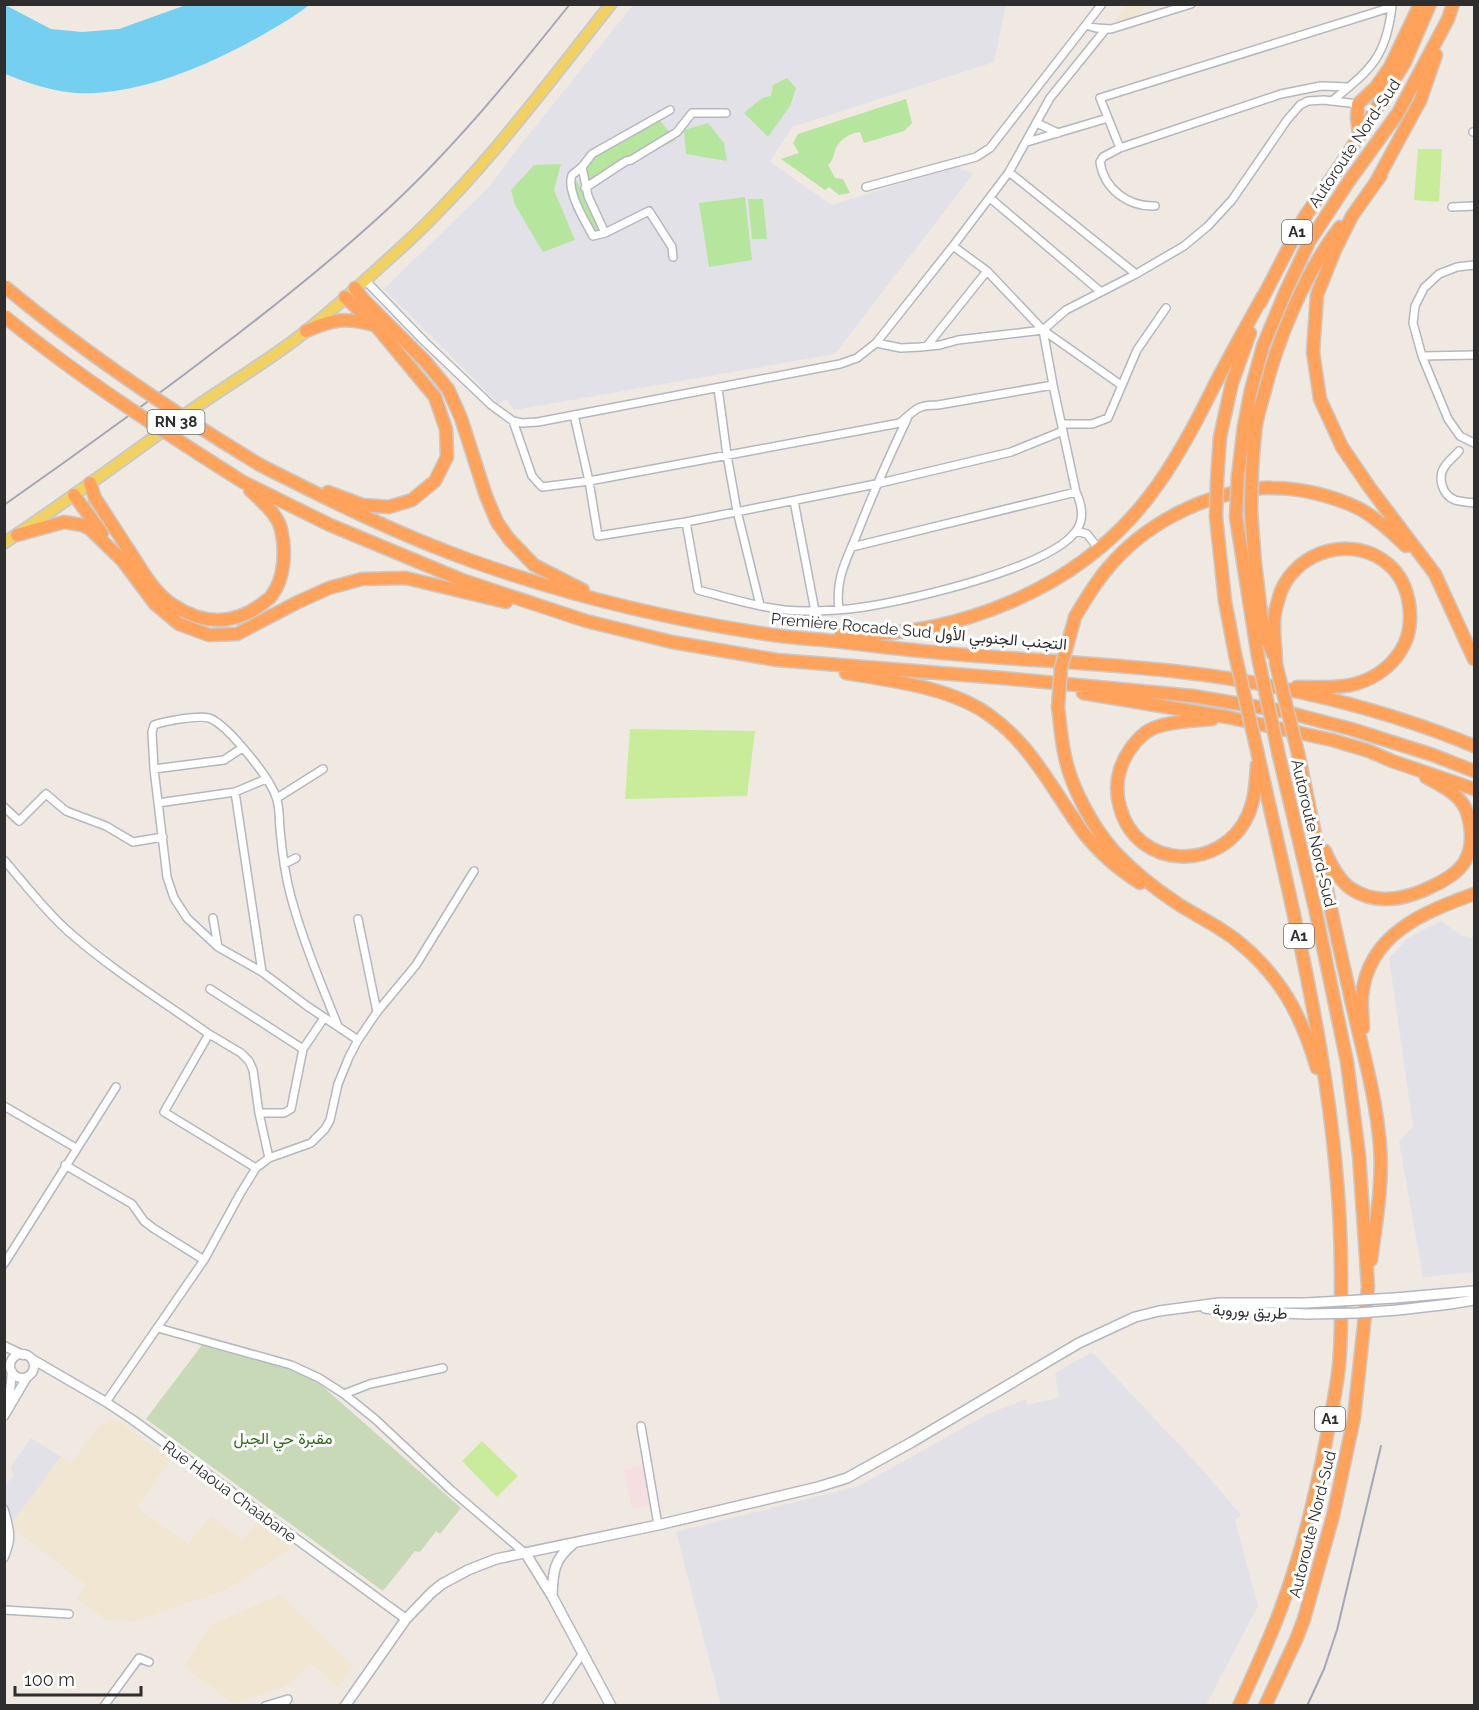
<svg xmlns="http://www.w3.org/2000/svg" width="1479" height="1710" viewBox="0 0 1479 1710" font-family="Raleway,Vazirmatn,sans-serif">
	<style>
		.industrial { fill: #e3e1e8 }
		.education { fill: #f0e6d1 }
		.medical { fill: #f5dfe0 }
		.green { fill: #b6e59e }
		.cemetery { fill: #c8d9b8 }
		.pitch { fill: #c9ec9a }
		.water { fill: #75cff0 }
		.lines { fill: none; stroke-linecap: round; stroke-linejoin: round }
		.minor-casing { stroke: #b4b7c1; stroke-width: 10 }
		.tertiary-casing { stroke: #b4b7c1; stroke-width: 11 }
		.secondary-casing { stroke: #b4b7c1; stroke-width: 12 }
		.primary-casing { stroke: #c9c9c9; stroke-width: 14 }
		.motorway-casing { stroke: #c9c9c9; stroke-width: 15 }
		.minor { stroke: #fff; stroke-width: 7 }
		.tertiary { stroke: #fff; stroke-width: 8 }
		.secondary { stroke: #fff; stroke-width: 9 }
		.primary { stroke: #f2d163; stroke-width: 10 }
		.motorway { stroke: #ffa35c; stroke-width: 12 }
		.rail { stroke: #a3a6b8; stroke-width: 2 }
		.secondary-bridge-casing { stroke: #b4b7c1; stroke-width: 12; stroke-linecap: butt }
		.motorway-bridge-casing { stroke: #c9c9c9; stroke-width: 15; stroke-linecap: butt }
		.secondary-bridge { stroke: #fff; stroke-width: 9 }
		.motorway-bridge { stroke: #ffa35c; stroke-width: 12 }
		.labels { text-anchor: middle; stroke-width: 6; stroke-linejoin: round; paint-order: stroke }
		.shield { fill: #fff; stroke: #6d6d6d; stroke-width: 1.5 }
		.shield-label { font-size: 15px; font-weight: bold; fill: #2e2e2e }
		.street-label { font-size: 16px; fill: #2e2e2e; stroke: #fff }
		.park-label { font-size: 16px; fill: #2c6e1b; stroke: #fff }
	</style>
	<rect width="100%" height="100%" fill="#efe9e1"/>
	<path class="industrial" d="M633,5H1006L994,62L792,127L770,162L832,205L956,166L973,174L835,354L514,410L507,399L499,404L384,289L490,186L514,153Z
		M1441,921L1460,935L1471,938L1474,937V1272L1423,1277L1399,1142L1413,1126L1389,958L1408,938Z
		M1092,1352L1201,1468L1241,1515L1235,1520L1258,1606L1206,1705H721L676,1532L859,1486L988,1414L1026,1399L1027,1405L1059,1398L1055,1373Z
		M31,1438L61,1457L10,1526L5,1500L4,1487L14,1475L10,1467Z"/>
	<path class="education" d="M1126,5H1155L1142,9V12L1119,24L1116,19Z
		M112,1417L172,1459L137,1507L141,1511L188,1544L211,1516L243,1540L257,1522L292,1548L226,1590L135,1621L105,1620L99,1615L76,1599L86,1585L10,1526L61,1457L71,1463L101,1423L106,1425Z
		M280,1595L353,1666L338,1687L311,1663L289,1685L233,1703L184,1667L210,1625Z"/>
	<path class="medical" d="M644,1465L652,1504L633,1509L623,1470Z"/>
	<path class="green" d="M787,78L796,88L790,106L768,137L744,113L762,98L771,96L773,85Z
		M906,99L912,123L904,131L864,143L860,132C851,133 841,138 836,148C833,155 834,159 828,165L835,178L843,179L850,193L839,195L829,187L825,190L781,159L799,153L793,143L798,134Z
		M657,117L676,140L586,184L578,167Z
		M708,123L724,143L727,161L686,154L684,130Z
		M561,164L554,190L575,240L543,252L515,205L511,190L534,165Z
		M577,181L600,230L591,234L566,187Z
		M745,197L752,260L709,267L699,203Z
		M748,199H763L767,239H752Z"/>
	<path class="cemetery" d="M202,1345L298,1372L321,1385L461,1508L440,1534L436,1531L420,1552L415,1551L383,1591L146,1419Z"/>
	<path class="pitch" d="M1418,149H1442L1439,202L1414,200Z
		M630,729L755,731L747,796L625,799Z
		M482,1441L518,1476L497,1497L462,1461Z"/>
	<path class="water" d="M5,5L51,29L82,32L119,29L186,5H309C297,15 284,22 271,30C217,62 139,97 76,93C51,91 28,83 5,74Z"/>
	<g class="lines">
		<g class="minor-casing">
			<path id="minor" d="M1086,25L1096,28L1111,29L1191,4
				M1332,101C1371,69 1386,58 1392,6
				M670,110L592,154L582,167L572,175C566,191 585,221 593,236L605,233L649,211L672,247L673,257
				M1037,123L1058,133
				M1473,132H1474
				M1027,142L1108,118
				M1120,148L1100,98L1392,7
				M582,167L588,196L605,233
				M1009,172L1136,274
				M866,187L976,157L990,148L1102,4
				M585,188L626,161L631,160L677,132L692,113H726
				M990,198L1101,292
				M1155,206C1128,207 1104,189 1100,162L1103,157L1120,148L1281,94L1321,86L1349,87
				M1452,207L1474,206
				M953,246L987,271L1043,330L1121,385
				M1474,265L1457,267L1439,274L1424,288L1415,306L1413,323L1422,356L1448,419L1460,436L1474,443
				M365,280L424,341L491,405L513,421L522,423L538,422L840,364L857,358L876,343L953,246L1009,172L1050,98L1105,30
				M876,343L901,348L920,347L940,345L958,340L1043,330L1066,310L1136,274L1184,246L1208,226L1232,200L1287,120L1300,105L1308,101L1324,100L1358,104
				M927,346L987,271
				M1422,356L1474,355
				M718,388L727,455L737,511L760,605
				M574,415L589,481L598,536L686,522L876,484L1011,452L1063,431
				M513,421L532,476L542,487L589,481L900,423C916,409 917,405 938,405L1053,385
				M1062,424H1092L1108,418L1137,350L1166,308
				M1459,451C1455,456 1449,460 1445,466C1437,477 1442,495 1455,500C1461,502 1468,502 1474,503
				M794,501L815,611
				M686,522L698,590C733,599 769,611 805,611C825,611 845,610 864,607C910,600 1050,568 1076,531C1085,519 1082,505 1076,492L1053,385L1043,330
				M1076,531L1087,534L1098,548
				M852,547L1076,492
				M839,609C835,579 846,561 857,534C872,495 889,457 907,419
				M154,769L224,760L242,748
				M235,792L262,972
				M277,798L323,769
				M158,803L235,792L266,779
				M4,807L19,821L46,794L66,811L106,826L133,842L163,837
				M4,860C25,884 45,911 69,932C112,970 162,1001 209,1034L164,1112L256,1168
				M284,864L296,858
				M213,918L218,947
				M358,919L377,1012
				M210,989L303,1049
				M338,1026C321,984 303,941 291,897C285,875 282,852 280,829C279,819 280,807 276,797C270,778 227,724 209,718C198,715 165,721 154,725L152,732L154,769L167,877L174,898L187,918L218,947L262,972L307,1006L358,1040
				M209,1034L241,1053L249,1061L253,1070L259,1113L269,1158
				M4,1106L76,1148
				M259,1113H284L291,1109L303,1049L324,1018
				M65,1165L132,1204L144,1221L153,1228L204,1260
				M4,1264L116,1087
				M158,1328L291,1365L319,1378L344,1394L375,1419L451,1490L526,1554
				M344,1394L370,1384L443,1368
				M106,1402L204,1260L240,1194L256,1168L269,1158L311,1143L325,1129L330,1120L338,1084L349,1057L358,1040L377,1012L416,965L474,871
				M641,1426L658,1525
				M4,1509C10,1530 13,1538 4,1558
				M4,1610L69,1614
				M104,1706L139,1658L149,1662
				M265,1706L288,1699L283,1706
				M546,1706L583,1653"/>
		</g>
		<g class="tertiary-casing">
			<path id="tertiary" d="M4,1346L23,1355
				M10 1366a12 12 0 1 1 24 0a12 12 0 1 1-24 0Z
				M32,1359L106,1402L133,1420L406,1619
				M4,1403L10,1391L12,1372
				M4,1416L27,1377"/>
		</g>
		<g class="secondary-casing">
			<path id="secondary" d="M1395,1298L1474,1291
				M1205,1308L1228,1311L1307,1314
				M1398,1310L1450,1304L1474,1300
				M526,1554L552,1596L611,1706
				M552,1596C553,1574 553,1560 572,1545
				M345,1706L406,1619L431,1593L442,1584L468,1570L496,1559L658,1525L818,1487L847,1478L912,1442L1079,1343L1135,1317L1159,1311L1219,1303H1306"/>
		</g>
		<g class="primary-casing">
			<path id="primary" d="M4,543C69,500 131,454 193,409C230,383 270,360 305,332C339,305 372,274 404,245C482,173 545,87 611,4"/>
		</g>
		<g class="motorway-casing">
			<path id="motorway" d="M1359,134L1357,118L1358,104L1376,87L1390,67L1420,4
				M1381,175L1352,216L1335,250L1317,295L1313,352L1320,399L1342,447L1370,488L1435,574L1474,659
				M1377,180L1420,101L1436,55
				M355,288L364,300L425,361L448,389L461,418L486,496L497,522L509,539L534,565L583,590
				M1260,303L1304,218L1346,157L1405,62L1430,4
				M306,331C335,319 344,317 374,325
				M260,465C329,500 399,535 472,561C567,595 667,619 766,634C791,638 817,639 842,642C875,646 909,650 942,653C1022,660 1102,663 1181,672C1278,683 1385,709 1474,746
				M1252,471C1253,456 1254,440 1256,425C1258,414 1261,404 1264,394C1277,340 1306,271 1340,227
				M1238,476L1244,426L1251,390L1263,346L1285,293L1309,242L1349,181L1398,113L1448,19L1453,4
				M1217,481L1220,437L1232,383L1250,333
				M243,482L330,525L462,580L586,621L672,642L777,660L1002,678L1193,696L1282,711L1351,729L1433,755L1474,771
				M90,483L95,498C107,516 118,534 130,552C142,570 154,593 173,605C202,624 233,626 262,604C265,601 270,599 272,595C285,578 286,549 281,529C277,513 261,501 250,490
				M328,492L363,505L389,507L412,500L435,481L447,457L446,429L435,397L376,326L345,297
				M74,495L102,533
				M1251,511L1255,563L1263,630L1273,654
				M1216,517L1225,601L1235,654
				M1236,517L1258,657
				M17,535L64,522L82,525L90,529L122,560L155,604L179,624L209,635L237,634L298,602L329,588L362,579L406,578L506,602
				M1075,617C1085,600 1095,583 1108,568C1143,526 1196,498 1249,490C1257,489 1264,487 1272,488C1301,488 1334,496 1360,509C1378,519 1392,533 1406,546
				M841,635C958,637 1080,589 1151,494C1176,461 1195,425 1213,388C1229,357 1246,327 1263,296
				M1276,664C1276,649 1272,627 1275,613C1276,606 1279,598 1281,591C1299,549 1354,535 1388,564C1412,584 1417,627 1400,652C1391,666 1376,677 1361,682C1344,689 1315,687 1297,687
				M846,673C892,681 950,687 989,715C1032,745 1053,791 1083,832C1099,853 1118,869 1140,883
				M1083,693L1227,717L1332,740L1369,751L1392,761L1474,789
				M1058,707C1060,722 1061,737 1064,752C1070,785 1092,827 1115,852C1132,870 1157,890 1178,904C1197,916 1218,926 1236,940C1280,975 1301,1014 1317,1068
				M1212,719C1193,721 1161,721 1145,733C1134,742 1124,756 1120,770C1116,783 1116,794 1120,807C1136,870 1222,873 1248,815C1255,799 1256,782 1257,765
				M1299,757C1315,835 1331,912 1349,990C1360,1042 1376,1093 1380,1146C1383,1184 1376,1223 1371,1260
				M1325,851C1331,865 1338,879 1350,888C1376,906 1407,899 1433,886C1445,880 1458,873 1465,861C1471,851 1472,837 1470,825C1469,819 1467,810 1463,804C1455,792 1438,784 1426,777
				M1363,1028C1363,1018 1361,1007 1362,996C1368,934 1424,912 1474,894
				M1239,1706C1253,1675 1268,1643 1280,1611C1301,1556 1315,1499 1326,1441C1330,1419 1335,1397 1338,1374C1342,1345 1341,1315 1341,1286C1343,1105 1297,930 1258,755
				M1265,1706L1296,1640L1304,1619L1333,1516L1354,1418L1368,1287L1359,1155L1347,1062L1315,908L1279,756"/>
		</g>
		<use href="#minor" class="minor"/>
		<use href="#tertiary" class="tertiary"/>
		<use href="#secondary" class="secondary"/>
		<use href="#primary" class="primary"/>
		<use href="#motorway" class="motorway"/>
		<path class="rail" d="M4,505C84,449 162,392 239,333C287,296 334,258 379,217C449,154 511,78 570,4
			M1307,1706L1324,1669L1337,1630L1381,1446"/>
		<g class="secondary-bridge-casing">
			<path id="secondary-bridge" d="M1306,1303L1395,1298
				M1307,1314L1357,1313L1398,1310"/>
		</g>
		<g class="motorway-bridge-casing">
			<path id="motorway-bridge" d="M4,286C85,353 171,411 260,465
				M4,316C80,378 161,430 243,482
				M1251,511L1252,471
				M1216,517L1217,481
				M1236,517L1238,476
				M1235,654L1258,755
				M1258,657L1279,756
				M1276,664L1299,757
				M1058,707L1061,668L1075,617"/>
		</g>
		<use href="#secondary-bridge" class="secondary-bridge"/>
		<use href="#motorway-bridge" class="motorway-bridge"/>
	</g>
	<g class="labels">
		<g class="shield">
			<rect x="1282" y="220" width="30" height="24" rx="4.5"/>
			<rect x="147.5" y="410" width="57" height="24" rx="4.5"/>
			<rect x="1284" y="924" width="30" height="24" rx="4.5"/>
			<rect x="1315" y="1407" width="30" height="24" rx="4.5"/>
		</g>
		<g class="shield-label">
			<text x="1297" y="237">A1</text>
			<text x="176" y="427">RN 38</text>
			<text x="1299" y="941">A1</text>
			<text x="1330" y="1424">A1</text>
		</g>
		<g class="street-label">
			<text transform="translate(1354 143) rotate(-56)" y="6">Autoroute Nord-Sud</text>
			<text transform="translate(919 631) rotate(5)" y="6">Première Rocade Sud التجنب الجنوبي الأول</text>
			<text transform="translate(1314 833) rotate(77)" y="6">Autoroute Nord-Sud</text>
			<text transform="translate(1250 1311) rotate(3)" y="6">طريق بوروبة</text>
			<text transform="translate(230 1491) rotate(36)" y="6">Rue Haoua Chaabane</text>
			<text transform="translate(1312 1524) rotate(-76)" y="6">Autoroute Nord-Sud</text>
		</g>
		<g class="park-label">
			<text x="283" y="1444">مقبرة حي الجبل</text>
		</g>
	</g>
	<rect width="1479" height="1710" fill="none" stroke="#2e2e2e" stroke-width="12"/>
	<path d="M15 1686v9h126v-9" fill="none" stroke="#2e2e2e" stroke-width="3"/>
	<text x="24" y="1686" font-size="18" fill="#2e2e2e" stroke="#ffffff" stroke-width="4.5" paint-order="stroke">100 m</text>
</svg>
